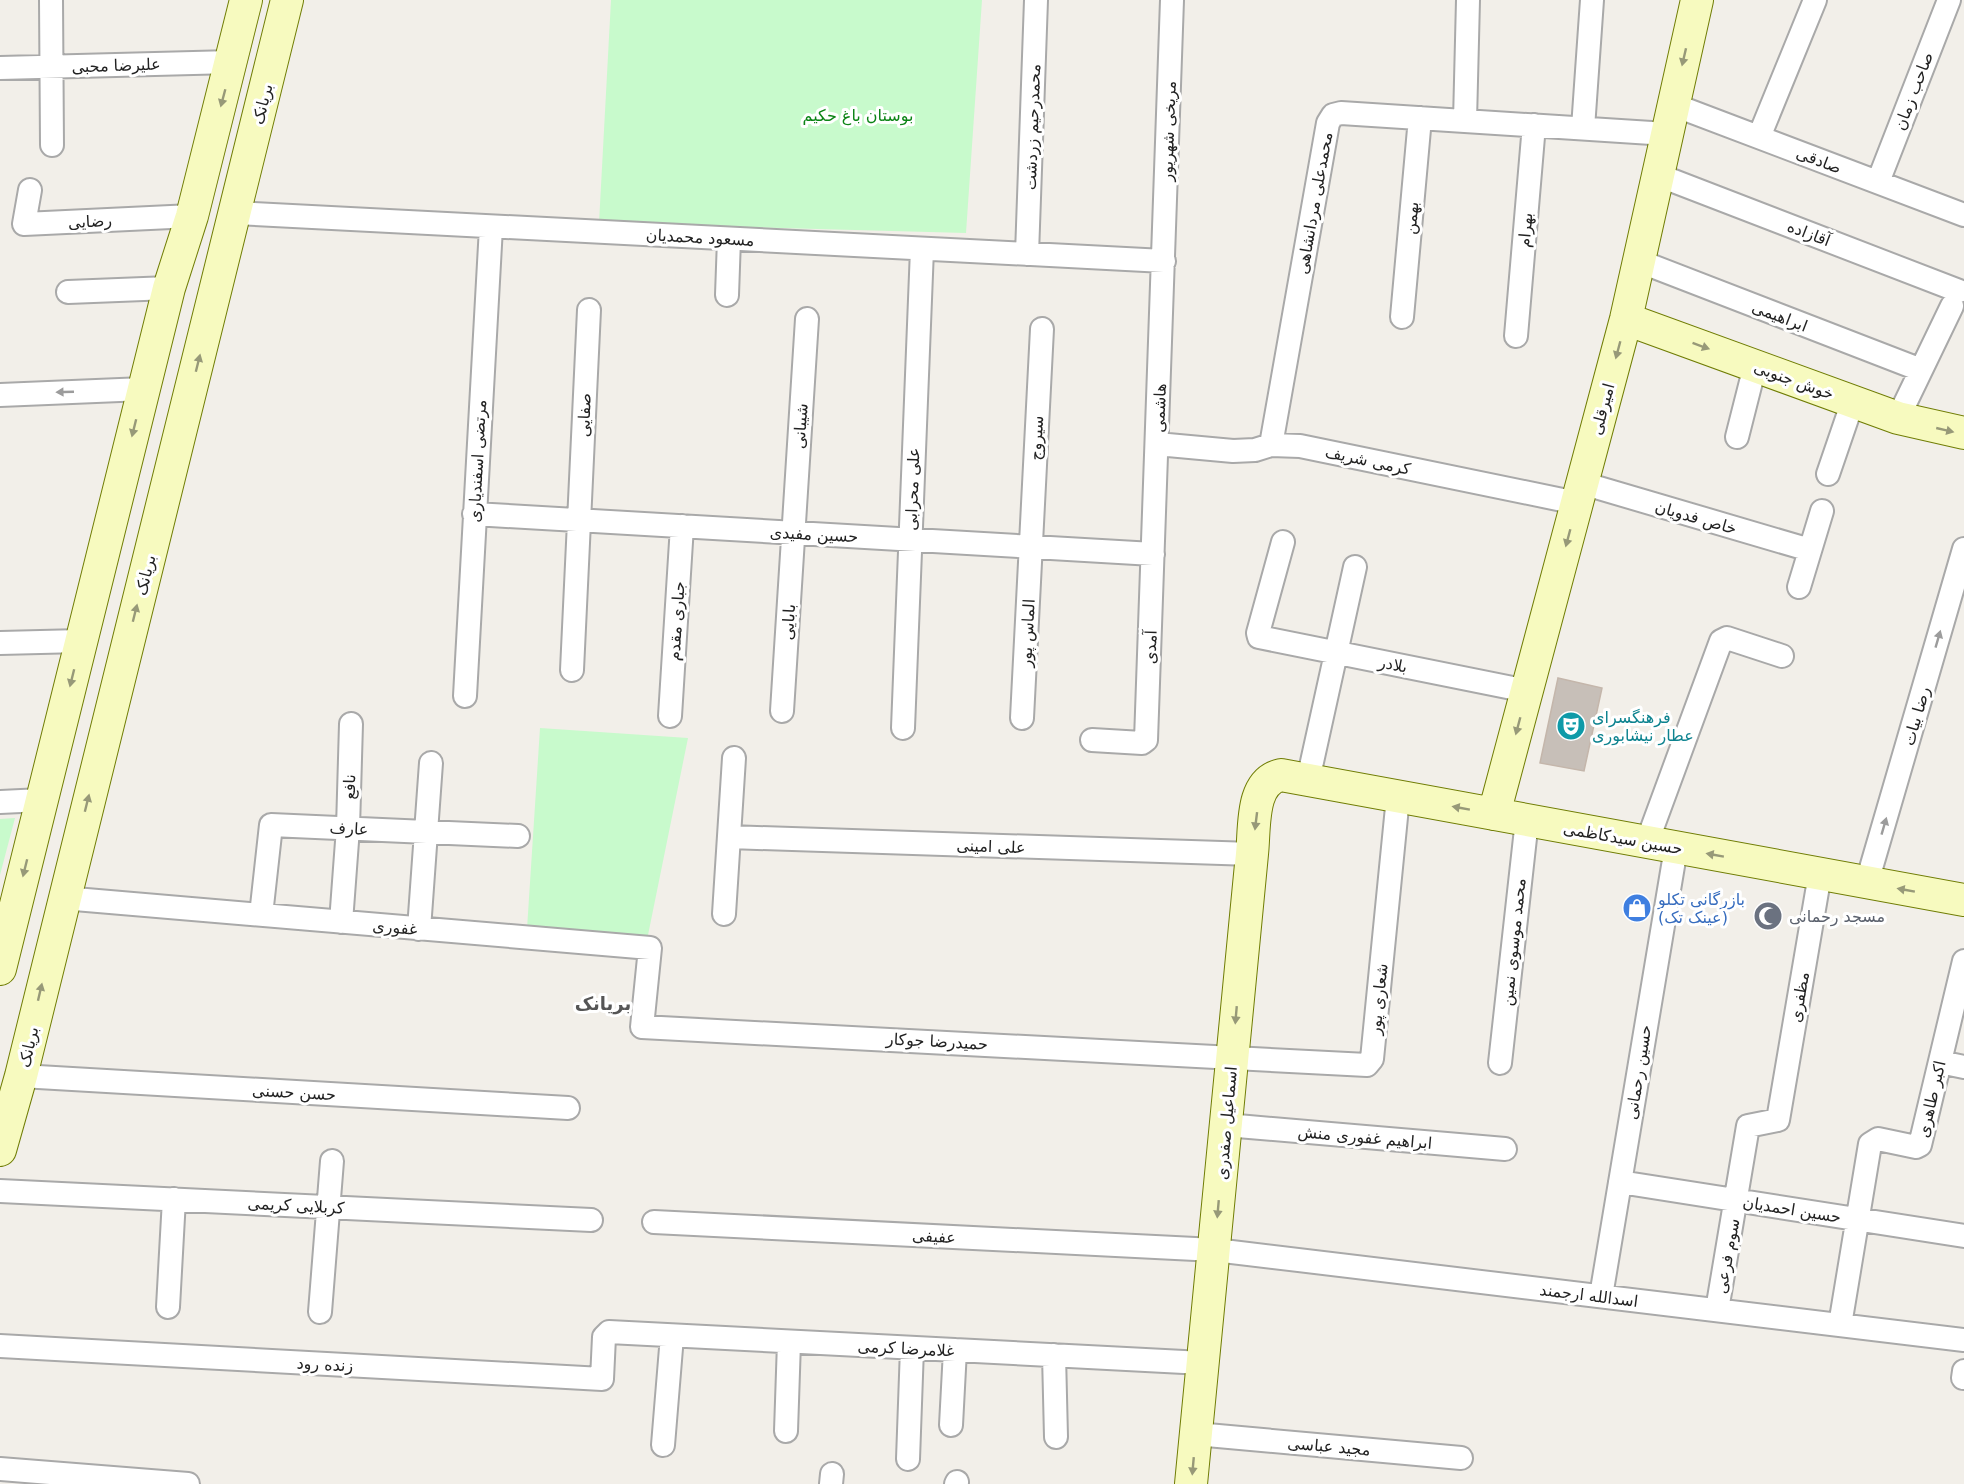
<svg xmlns="http://www.w3.org/2000/svg" width="1964" height="1484" viewBox="0 0 1964 1484" font-family="'DejaVu Sans','Noto Naskh Arabic',sans-serif">
	<style>
		.park { fill: #c8facc }
		.building { fill: #c7bfb8; stroke: #c4b6ab; stroke-width: 1.5 }
		.lines { fill: none; stroke-linecap: round; stroke-linejoin: round }
		.street-casing { stroke: #a9a9a9; stroke-width: 26 }
		.secondary-casing { stroke: #707d05; stroke-width: 34 }
		.street { stroke: #fff; stroke-width: 22 }
		.secondary { stroke: #f7fabf; stroke-width: 32 }
		.oneway { fill: #979978 }
		.oneway2 { fill: #9c9c9c }
		.labels { text-anchor: middle; stroke-width: 6; stroke-linejoin: round; paint-order: stroke }
		.street-label { font-size: 16px; fill: #222; stroke: #fff }
		.park-label { font-size: 16px; fill: #0c8416; stroke: #fff }
		.culture-label { font-size: 16px; fill: #0d838f; stroke: #fff; text-anchor: start }
		.shop-label { font-size: 16px; fill: #366cbe; stroke: #fff; text-anchor: start }
		.worship-label { font-size: 16px; fill: #5b616d; stroke: #fff; text-anchor: start }
		.neighbourhood-label { font-size: 18px; font-weight: bold; fill: #555; stroke: #fff }
	</style>
	<rect width="100%" height="100%" fill="#f2efe9"/>
	<path class="park" d="M611,0H982L966,233L599,223Z
		M540,728L688,738L647,940L527,929Z
		M15,818L0,875V819Z"/>
	<path class="building" d="M1558,678L1602,688L1584,771L1540,763Z"/>
	<g class="lines">
		<g class="street-casing">
			<path id="street" d="M51,0L52,145
				M0,68L232,62
				M1674,105L1964,215
				M1465,121L1468,0
				M1583,128L1592,0
				M1759,137L1815,0
				M1658,175L1959,291
				M1878,182L1949,0
				M30,190L24,224L192,216
				M235,213L1164,261
				M1027,254L1036,0
				M1639,261L1921,370
				M68,292L169,288
				M727,295L729,239
				M1402,317L1420,118
				M1516,336L1534,125
				M0,395L144,389
				M1898,418L1952,306
				M1737,437L1755,366
				M1157,444L1233,451L1255,450L1271,445L1300,446L1577,503
				M1271,445L1328,123L1333,115L1341,113L1667,134
				M1828,474L1853,401
				M1582,483L1810,550
				M474,514L1153,554
				M1283,542L1258,633L1259,637L1527,691
				M1799,587L1822,511
				M0,643L81,641
				M572,670L589,310
				M465,696L491,227
				M782,711L807,319
				M670,716L682,526
				M1022,718L1042,329
				M903,728L922,249
				M1092,740L1142,743L1146,740L1172,0
				M1308,780L1355,567
				M0,802L42,800
				M729,837L1252,854
				M1647,842L1721,641L1727,638L1782,656
				M1867,882L1964,549
				M63,898L650,948L642,1027L1367,1065L1372,1059L1398,797
				M724,914L734,758
				M261,915L271,825L518,836
				M341,922L348,828L351,724
				M419,929L431,763
				M1940,1062L1964,1067
				M1500,1063L1527,820
				M21,1076L568,1108
				M1226,1125L1505,1149
				M1620,1182L1964,1236
				M0,1191L591,1220
				M654,1222L1215,1250L1964,1340
				M1601,1296L1676,848
				M168,1307L174,1199
				M1717,1310L1748,1126L1778,1120L1820,874
				M320,1312L332,1161
				M1840,1325L1870,1144L1878,1139L1916,1147L1920,1145L1964,961
				M0,1346L602,1379L604,1337L609,1332L1203,1363
				M1054,1355L1056,1437
				M1963,1378L1964,1371
				M951,1425L955,1350
				M786,1431L789,1342
				M1196,1434L1461,1458
				M663,1445L672,1336
				M908,1459L912,1348
				M0,1469L188,1484
				M831,1484L832,1474
				M956,1484L957,1482"/>
		</g>
		<g class="secondary-casing">
			<path id="secondary" d="M1626,319L1898,418L1964,433
				M1494,814L1626,319L1697,0
				M0,969L169,288L192,216L246,0
				M0,1150L21,1076L287,0
				M1191,1484L1252,854C1255,828 1250,782 1281,775L1964,900"/>
		</g>
		<use href="#street" class="street"/>
		<use href="#secondary" class="secondary"/>
	</g>
	<defs><path id="oneway-solid" d="M-6-.8H1V-3.2L6.5 0L1 3.2V.8H-6Z" transform="scale(1.5)"/></defs>
	<g class="oneway">
		<use href="#oneway-solid" transform="translate(1684 57) rotate(103)"/>
		<use href="#oneway-solid" transform="translate(223 98) rotate(105)"/>
		<use href="#oneway-solid" transform="translate(1701 346) rotate(20)"/>
		<use href="#oneway-solid" transform="translate(1618 350) rotate(105)"/>
		<use href="#oneway-solid" transform="translate(198 363) rotate(-76)"/>
		<use href="#oneway-solid" transform="translate(134 428) rotate(104)"/>
		<use href="#oneway-solid" transform="translate(1945 430) rotate(13)"/>
		<use href="#oneway-solid" transform="translate(1568 538) rotate(105)"/>
		<use href="#oneway-solid" transform="translate(135 613) rotate(-76)"/>
		<use href="#oneway-solid" transform="translate(72 678) rotate(104)"/>
		<use href="#oneway-solid" transform="translate(1518 726) rotate(105)"/>
		<use href="#oneway-solid" transform="translate(87 803) rotate(-76)"/>
		<use href="#oneway-solid" transform="translate(1461 808) rotate(-170)"/>
		<use href="#oneway-solid" transform="translate(1256 821) rotate(97)"/>
		<use href="#oneway-solid" transform="translate(1715 855) rotate(-170)"/>
		<use href="#oneway-solid" transform="translate(25 868) rotate(104)"/>
		<use href="#oneway-solid" transform="translate(1906 890) rotate(-170)"/>
		<use href="#oneway-solid" transform="translate(40 992) rotate(-77)"/>
		<use href="#oneway-solid" transform="translate(1236 1015) rotate(95)"/>
		<use href="#oneway-solid" transform="translate(1218 1209) rotate(95)"/>
		<use href="#oneway-solid" transform="translate(1193 1466) rotate(95)"/>
	</g>
	<g class="oneway2">
		<use href="#oneway-solid" transform="translate(65 392) rotate(178)"/>
		<use href="#oneway-solid" transform="translate(1938 639) rotate(-74)"/>
		<use href="#oneway-solid" transform="translate(1884 826) rotate(-74)"/>
	</g>
	<defs>
		<g id="theatre-disc" transform="scale(1.5)"><circle r="9.5" fill="#0f9aa8" stroke="#fff"/><path d="M-5-5.5Q0-4 5-5.5V0Q5 5 0 6Q-5 5-5 0ZM-3.3-2.5H-1v1.5H-3.3ZM1-2.5H3.3v1.5H1ZM-2.8 1Q0 5.5 2.8 1Z" fill="#fff"/></g>
		<g id="shop-disc" transform="scale(1.5)"><circle r="9.5" fill="#3f7fe0" stroke="#fff"/><path d="M-5-2.5h2.3a2.7 3.5 0 0 1 5.4 0H5L5.5 6h-11ZM-1.5-2.5h3a1.5 2.3 0 0 0-3 0Z" fill="#fff"/></g>
		<g id="mosque-disc" transform="scale(1.5)"><circle r="9.5" fill="#6b7280" stroke="#fff"/><path d="M3.5-4.9A6 6 0 1 0 3.5 4.9A5 5 0 1 1 3.5-4.9Z" fill="#fff"/></g>
	</defs>
	<g fill-rule="evenodd">
		<use href="#theatre-disc" x="1571" y="726"/>
		<use href="#shop-disc" x="1637" y="908"/>
		<use href="#mosque-disc" x="1768" y="916"/>
	</g>
	<g class="labels">
		<g class="street-label">
			<text transform="translate(116 65) rotate(-2)" y="6">علیرضا محبی</text>
			<text transform="translate(1913 91) rotate(-69)" y="6">صاحب زمان</text>
			<text transform="translate(262 104) rotate(-76)" y="6">بریانک</text>
			<text transform="translate(1032 127) rotate(-88)" y="6">محمدرحیم زردشت</text>
			<text transform="translate(1168 131) rotate(-88)" y="6">مریخی شهریور</text>
			<text transform="translate(1819 160) rotate(21)" y="6">صادقی</text>
			<text transform="translate(1314 203) rotate(-80)" y="6">محمدعلی مردانشاهی</text>
			<text transform="translate(1411 218) rotate(-85)" y="6">بهمن</text>
			<text transform="translate(90 221) rotate(-3)" y="6">رضایی</text>
			<text transform="translate(1525 230) rotate(-85)" y="6">بهرام</text>
			<text transform="translate(1809 233) rotate(21)" y="6">آقازاده</text>
			<text transform="translate(700 237) rotate(3)" y="6">مسعود محمدیان</text>
			<text transform="translate(1780 316) rotate(21)" y="6">ابراهیمی</text>
			<text transform="translate(1794 380) rotate(20)" y="6">خوش جنوبی</text>
			<text transform="translate(1159 408) rotate(-88)" y="6">هاشمی</text>
			<text transform="translate(1602 409) rotate(-75)" y="6">امیرقلی</text>
			<text transform="translate(584 415) rotate(-88)" y="6">صفایی</text>
			<text transform="translate(800 426) rotate(-86)" y="6">شیبانی</text>
			<text transform="translate(1036 438) rotate(-87)" y="6">سیروج</text>
			<text transform="translate(1368 460) rotate(12)" y="6">کرمی شریف</text>
			<text transform="translate(477 461) rotate(-87)" y="6">مرتضی اسفندیاری</text>
			<text transform="translate(912 489) rotate(-88)" y="6">علی محرابی</text>
			<text transform="translate(1696 517) rotate(16)" y="6">خاص فدویان</text>
			<text transform="translate(814 534) rotate(3)" y="6">حسین مفیدی</text>
			<text transform="translate(145 575) rotate(-76)" y="6">بریانک</text>
			<text transform="translate(676 621) rotate(-86)" y="6">جباری مقدم</text>
			<text transform="translate(788 622) rotate(-86)" y="6">بابایی</text>
			<text transform="translate(1027 633) rotate(-87)" y="6">الماس پور</text>
			<text transform="translate(1150 647) rotate(-88)" y="6">آمدی</text>
			<text transform="translate(1393 664) rotate(11)" y="6">بلادر</text>
			<text transform="translate(1916 716) rotate(-74)" y="6">رضا بیات</text>
			<text transform="translate(349 787) rotate(-89)" y="6">نافع</text>
			<text transform="translate(349 828) rotate(3)" y="6">عارف</text>
			<text transform="translate(1623 838) rotate(10)" y="6">حسین سیدکاظمی</text>
			<text transform="translate(991 846) rotate(2)" y="6">علی امینی</text>
			<text transform="translate(395 927) rotate(5)" y="6">غفوری</text>
			<text transform="translate(1513 942) rotate(-84)" y="6">محمد موسوی نمین</text>
			<text transform="translate(1799 997) rotate(-80)" y="6">مظفری</text>
			<text transform="translate(1378 999) rotate(-84)" y="6">شعاری پور</text>
			<text transform="translate(937 1041) rotate(3)" y="6">حمیدرضا جوکار</text>
			<text transform="translate(28 1047) rotate(-77)" y="6">بریانک</text>
			<text transform="translate(1638 1072) rotate(-81)" y="6">حسین رحمانی</text>
			<text transform="translate(294 1092) rotate(3)" y="6">حسن حسنی</text>
			<text transform="translate(1931 1099) rotate(-77)" y="6">اکبر طاهری</text>
			<text transform="translate(1226 1123) rotate(-85)" y="6">اسماعیل صفدری</text>
			<text transform="translate(1365 1137) rotate(5)" y="6">ابراهیم غفوری منش</text>
			<text transform="translate(296 1205) rotate(3)" y="6">کربلایی کریمی</text>
			<text transform="translate(1792 1209) rotate(9)" y="6">حسین احمدیان</text>
			<text transform="translate(934 1236) rotate(3)" y="6">عفیفی</text>
			<text transform="translate(1727 1256) rotate(-80)" y="6">سوم فرعی</text>
			<text transform="translate(1589 1295) rotate(7)" y="6">اسدالله ارجمند</text>
			<text transform="translate(906 1348) rotate(3)" y="6">غلامرضا کرمی</text>
			<text transform="translate(325 1364) rotate(3)" y="6">زنده رود</text>
			<text transform="translate(1329 1446) rotate(5)" y="6">مجید عباسی</text>
		</g>
		<g class="park-label">
			<text x="858" y="121">بوستان باغ حکیم</text>
		</g>
		<g class="culture-label">
			<text x="1592" y="723">فرهنگسرای<tspan x="1592" dy="18">عطار نیشابوری</tspan></text>
		</g>
		<g class="shop-label">
			<text x="1658" y="905">بازرگانی تکلو<tspan x="1658" dy="18">(عینک تک)</tspan></text>
		</g>
		<g class="worship-label">
			<text x="1789" y="922">مسجد رحمانی</text>
		</g>
		<g class="neighbourhood-label">
			<text x="603" y="1010">بریانک</text>
		</g>
	</g>
</svg>
